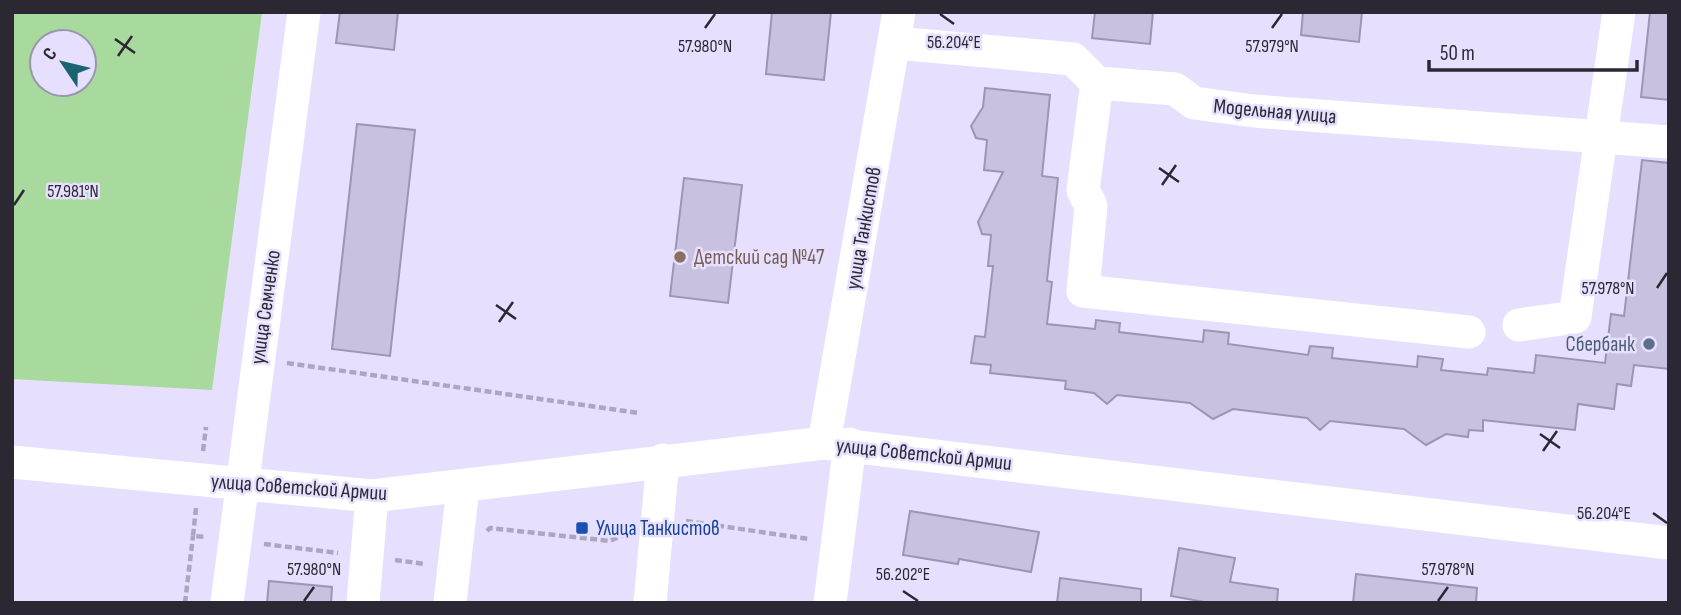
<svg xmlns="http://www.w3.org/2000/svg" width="1681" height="615" viewBox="0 0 1681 615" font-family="'Sofia Sans Condensed',sans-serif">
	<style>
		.green { fill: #a8d99d; fill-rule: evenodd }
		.building { fill: #c8c2e0; stroke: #9b96b2; stroke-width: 2 }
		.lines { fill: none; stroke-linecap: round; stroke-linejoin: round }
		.path { stroke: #aca7c0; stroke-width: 4.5; stroke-dasharray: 7 3.5; stroke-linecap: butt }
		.minor { stroke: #fff; stroke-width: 33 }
		.ticks { fill: none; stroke: #2b2834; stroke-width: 2.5 }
		.education-dot { fill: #8d6e63; stroke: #e6e0fe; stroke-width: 2.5 }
		.service-dot { fill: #5c6f8a; stroke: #e6e0fe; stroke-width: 2.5 }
		.transit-dot { fill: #1a4fb4; stroke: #e6e0fe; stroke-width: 2.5 }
		.labels { text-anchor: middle; stroke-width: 5; stroke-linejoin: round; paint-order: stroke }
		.street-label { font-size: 21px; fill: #2b2834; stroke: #e6e0fe }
		.education-label { font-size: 21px; fill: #785e54; stroke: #e6e0fe; text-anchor: start }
		.service-label { font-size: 21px; fill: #4e5e75; stroke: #e6e0fe; text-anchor: end }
		.transit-label { font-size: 21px; fill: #164399; stroke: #e6e0fe; text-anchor: start }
		.ticks-label { font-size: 18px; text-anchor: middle; fill: #2b2834; stroke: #e6e0fe; stroke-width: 5; stroke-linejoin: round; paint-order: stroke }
	</style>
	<rect width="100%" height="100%" fill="#e6e0fe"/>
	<path class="green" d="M12,12H262L212,390L12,379ZM42,42H84V84H42Z"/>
	<path class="building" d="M340,12H398L394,50L336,43Z
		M772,12H831L824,80L766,74Z
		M1095,12H1153L1150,44L1092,38Z
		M1303,12H1362L1359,42L1301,35Z
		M1650,12H1669V100L1641,97Z
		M985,88L1050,95L1042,176L1058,178L1047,281L1052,282L1047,324L1095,329L1096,320L1120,323L1119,332L1203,342L1204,330L1229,333L1228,344L1308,355L1310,346L1333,348L1332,358L1417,367L1418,356L1443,359L1441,370L1487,375L1488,368L1534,373L1536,355L1605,363L1611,314L1624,316L1642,160L1669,163V369L1634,365L1631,386L1617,384L1614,409L1578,404L1575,430L1483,420V431L1469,430L1468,437L1446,434L1426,445L1404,429L1330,421L1320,430L1307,418L1233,409L1213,419L1190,403L1117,395L1107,404L1094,393L1065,389L1066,381L990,373L991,365L971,363L975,336L985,337L993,266H988L991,235L982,234L978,222L1003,172L984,170L987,140L976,138L971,126L983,107Z
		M357,124L415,130L390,356L332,349Z
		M684,178L742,185L728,303L670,296Z
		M910,511L1039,532L1031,572L959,559L958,564L903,555Z
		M1179,548L1235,558L1230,582L1278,589L1277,603H1210L1171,596Z
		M1356,574L1477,588L1476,603H1353Z
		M1060,578L1141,589V603H1057Z
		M269,581L332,587L331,603H267Z"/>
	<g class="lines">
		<path class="path" d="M287,363L639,413
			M203,451L206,427
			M196,508L193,536L205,537
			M686,521L809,539
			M487,531L490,528L610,541L625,534
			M264,544L338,553
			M395,560L425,564
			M185,603L193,536"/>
		<path class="minor" d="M896,43L1073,59L1097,83L1175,89L1194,103L1254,111L1669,142
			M1097,83L1083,190L1091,206L1083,291L1469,332
			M1519,325L1575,317L1619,12
			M824,443L899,12
			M12,462L372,496L824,443L1669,543
			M227,603L304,12
			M363,603L372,496
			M450,603L463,487
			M650,603L663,460
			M830,603L850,444"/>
	</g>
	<path class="ticks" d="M940,14L954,24M705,28L715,14M1272,28L1282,14M115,39L135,53M118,56L132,36M1159,168L1179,182M1162,185L1176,165M14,205L24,190M1657,288L1667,273M496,305L516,319M499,322L513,302M1540,434L1560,448M1543,451L1557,431M1653,513L1667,523M903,591L918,601M304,601L314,587M1438,601L1448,587"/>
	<circle class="education-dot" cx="680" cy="257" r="7"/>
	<circle class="service-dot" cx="1649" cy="344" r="7"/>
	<rect class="transit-dot" x="575" y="521" width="14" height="14" rx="3.5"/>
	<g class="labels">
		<g class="street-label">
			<text transform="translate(1275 111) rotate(5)" y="7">Модельная улица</text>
			<text transform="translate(863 228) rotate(-80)" y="7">улица Танкистов</text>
			<text transform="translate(265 307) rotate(-82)" y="7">улица Семченко</text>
			<text transform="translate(924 454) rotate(6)" y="7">улица Советской Армии</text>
			<text transform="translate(299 487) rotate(4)" y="7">улица Советской Армии</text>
		</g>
		<g class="education-label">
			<text x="694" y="264">Детский сад №47</text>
		</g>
		<g class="service-label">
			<text x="1635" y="351">Сбербанк</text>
		</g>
		<g class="transit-label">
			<text x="596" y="535">Улица Танкистов</text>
		</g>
	</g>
	<g class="ticks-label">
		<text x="954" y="48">56.204°E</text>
		<text x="705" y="52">57.980°N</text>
		<text x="1272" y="52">57.979°N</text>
		<text x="73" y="197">57.981°N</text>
		<text x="1608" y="294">57.978°N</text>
		<text x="1604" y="519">56.204°E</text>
		<text x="314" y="575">57.980°N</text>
		<text x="1448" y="575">57.978°N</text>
		<text x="903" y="580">56.202°E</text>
	</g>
	<rect width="1681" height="615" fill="none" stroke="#2b2834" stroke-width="28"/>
	<g transform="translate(63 63) rotate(305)"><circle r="33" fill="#e6e0fe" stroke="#9b96ad" stroke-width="2"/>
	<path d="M0-5L12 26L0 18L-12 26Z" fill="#1a6471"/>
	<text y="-10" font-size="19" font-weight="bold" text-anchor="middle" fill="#2b2834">С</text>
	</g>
	<path d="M1429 60v10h208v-10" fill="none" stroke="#2b2834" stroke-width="3.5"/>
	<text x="1440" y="60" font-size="21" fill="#2b2834" stroke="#e6e0fe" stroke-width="5" paint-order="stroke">50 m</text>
</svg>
